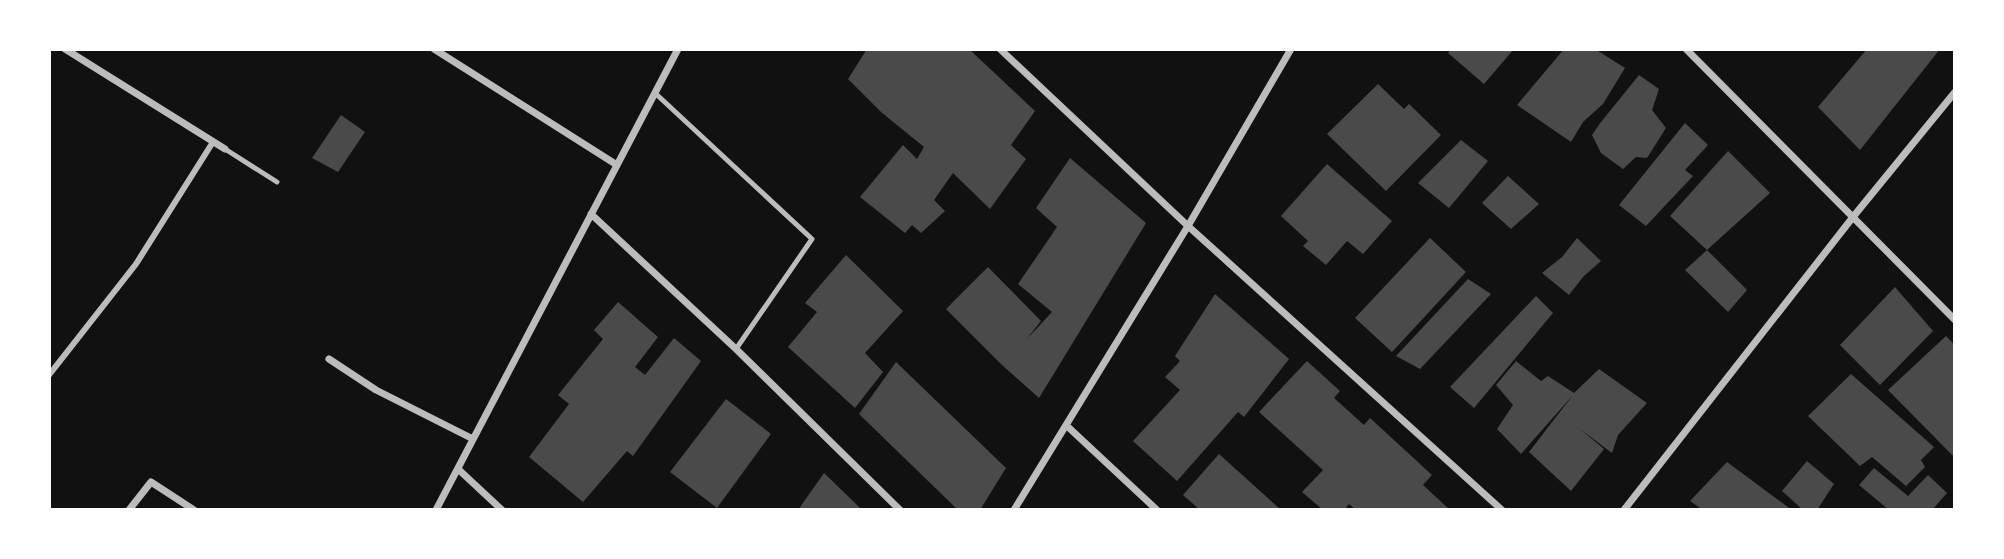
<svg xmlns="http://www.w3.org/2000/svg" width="2004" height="559" viewBox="0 0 2004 559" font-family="Rubik,sans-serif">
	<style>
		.building { fill: #4a4a4a }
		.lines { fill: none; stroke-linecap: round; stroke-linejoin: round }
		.service { stroke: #bcbcbc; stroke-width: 5 }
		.pedestrian { stroke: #bcbcbc; stroke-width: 6 }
		.minor { stroke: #bcbcbc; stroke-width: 7 }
	</style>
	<rect width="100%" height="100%" fill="#111"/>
	<path class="building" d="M867,49H969L1035,111L1011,145L1026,159L990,209L953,173L934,200L945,211L921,233L912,225L905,233L860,197L903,145L917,159L924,147L881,112L848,79Z
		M1451,49H1514L1484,84L1448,53Z
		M1564,49H1595L1625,68L1603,104L1583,122L1571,142L1517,105Z
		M1867,49H1940L1860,150L1818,107Z
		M1639,75L1659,89L1652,110L1666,128L1647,158L1636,157L1623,169L1601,153L1592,135L1601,122Z
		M1378,84L1404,109L1409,104L1441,135L1386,191L1327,134Z
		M341,115L365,132L338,172L312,158Z
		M1685,123L1708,145L1685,170L1693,176L1646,226L1619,205Z
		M1461,140L1488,161L1449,208L1418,183Z
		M1728,151L1770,193L1707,250L1747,290L1728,312L1685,270L1707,250L1670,216Z
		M1070,158L1146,223L1039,398L1002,365L946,309L988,267L1041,321L1026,340L1052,312L1018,284L1057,227L1036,208Z
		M1327,164L1392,221L1363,254L1347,241L1326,265L1303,246L1308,241L1281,216Z
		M1508,176L1539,204L1511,229L1482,203Z
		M1430,238L1466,272L1392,352L1355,318Z
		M1577,238L1601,261L1583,277L1569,295L1542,273L1562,257Z
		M846,255L903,311L865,353L883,372L855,408L788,347L817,312L805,303Z
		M1468,279L1491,294L1420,369L1396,356Z
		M1895,287L1933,331L1880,385L1840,345Z
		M1215,294L1289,359L1244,417L1238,412L1177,481L1133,441L1180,390L1165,377L1180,361L1175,356Z
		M1536,296L1553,313L1474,408L1450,387Z
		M618,302L658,337L635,367L645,375L674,338L701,361L633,456L627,451L583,502L529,457L569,404L558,395L603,339L594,330Z
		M1946,336L1955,345V458L1888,390Z
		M1307,361L1340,391L1334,398L1364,425L1370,418L1432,475L1423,485L1450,510H1356L1349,504L1344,510H1323L1302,492L1323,470L1259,412Z
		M1516,361L1541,381L1548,376L1574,393L1599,369L1647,403L1618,435L1612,453L1580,429L1604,449L1571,491L1529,452L1573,395L1521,454L1497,429L1513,405L1496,385Z
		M896,362L1006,468L980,510H958L859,414Z
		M1851,374L1934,447L1921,460L1925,467L1906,486L1872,457L1860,466L1808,416Z
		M726,399L771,434L717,508L670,472Z
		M1219,454L1281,510H1200L1183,495Z
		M1807,461L1834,484L1817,510H1803L1782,491Z
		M1727,462L1792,510H1703L1690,501Z
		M1874,468L1908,496L1928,475L1947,493L1932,510H1889L1859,485Z
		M824,473L853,501L862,510H798Z"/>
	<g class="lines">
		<path class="service" d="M655,93L812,239L736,349
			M225,149L277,182"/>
		<path class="pedestrian" d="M49,375L136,264L213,142"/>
		<path class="minor" d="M65,49L225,149
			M434,49L617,165
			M1000,49L1188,226L1502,510
			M1686,49L1955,320
			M591,214L736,349L900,510
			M329,359L376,390L473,439
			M1067,426L1157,510
			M458,469L502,510
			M129,510L151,482L194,510
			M436,510L678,49
			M1014,510L1188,226L1291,49
			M1624,510L1853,217L1955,92"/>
	</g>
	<rect width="2004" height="559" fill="none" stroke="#ffffff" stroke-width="102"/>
</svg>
